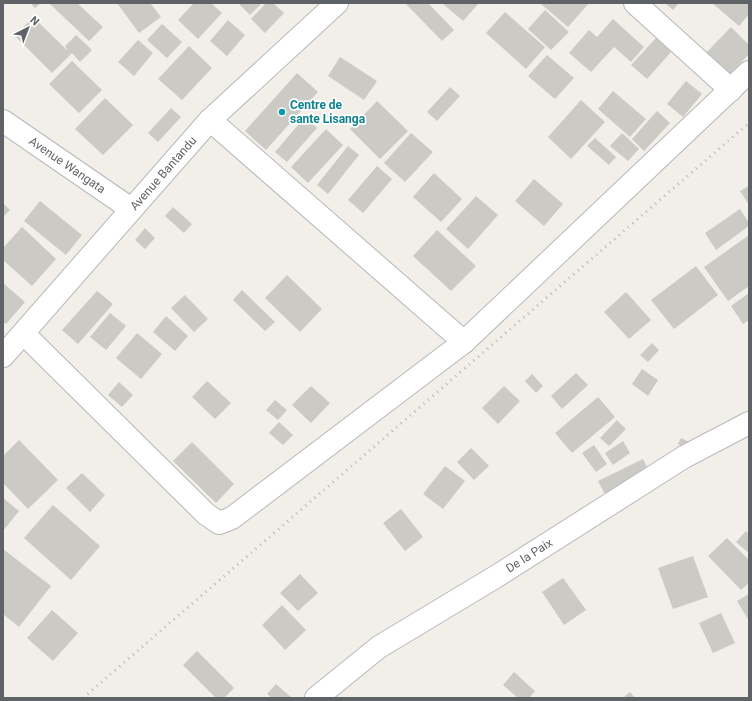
<svg xmlns="http://www.w3.org/2000/svg" width="752" height="701" viewBox="0 0 752 701" font-family="Roboto,sans-serif">
	<style>
		.building { fill: #cccac5 }
		.lines { fill: none; stroke-linecap: round; stroke-linejoin: round }
		.street-casing { stroke: #b5b8bc; stroke-width: 24 }
		.secondary-casing { stroke: #b6babf; stroke-width: 24 }
		.street { stroke: #fff; stroke-width: 22 }
		.secondary { stroke: #fff; stroke-width: 22 }
		.rail { stroke: #b6b7b8; stroke-width: 3; stroke-dasharray: 1 5; stroke-linecap: butt }
		.culture-dot { fill: #0f9aa8; stroke: #fff; stroke-width: 1.5 }
		.labels { text-anchor: middle; stroke-width: 3.5; stroke-linejoin: round; paint-order: stroke }
		.culture-label { font-size: 12px; font-weight: bold; fill: #0d838f; stroke: #fff; text-anchor: start }
		.street-label { font-size: 12px; fill: #5f6368; stroke: #fff }
	</style>
	<rect width="100%" height="100%" fill="#f1efe8"/>
	<path class="building" d="M30,3H41L35,8Z
		M49,3H77L103,27L89,41Z
		M117,3H150L161,17L139,33Z
		M194,3H211L222,13L198,39L178,20Z
		M238,3H262L250,15Z
		M266,3H273L284,13L265,33L251,19Z
		M407,3H428L454,30L442,41L406,4Z
		M442,3H479L463,21Z
		M540,3H589L568,27Z
		M665,3H679L673,10Z
		M712,3H749V14L739,26Z
		M545,10L569,32L551,50L528,29Z
		M505,12L545,47L526,69L486,33Z
		M33,17L68,51L65,46L76,35L92,50L80,62L72,53L52,73L15,36Z
		M613,19L644,47L631,62L614,47L591,72L569,53L589,30L597,37Z
		M228,20L245,35L227,56L210,41Z
		M162,24L182,42L167,58L147,40Z
		M731,27L749,45V54L726,78L703,56Z
		M656,38L671,52L647,79L631,65Z
		M138,40L153,53L134,76L118,62Z
		M189,46L212,68L182,100L158,79Z
		M547,55L574,78L555,99L528,76Z
		M340,57L377,81L364,100L328,76Z
		M72,61L102,90L79,113L49,84Z
		M297,73L318,92L266,150L245,131Z
		M686,81L702,94L683,117L667,104Z
		M450,87L460,96L437,121L427,112Z
		M613,91L646,119L630,137L598,109Z
		M105,98L133,125L103,155L75,129Z
		M581,100L605,122L571,159L548,137Z
		M377,101L408,131L380,159L350,129Z
		M171,108L181,117L158,142L148,133Z
		M657,111L670,123L644,151L632,139Z
		M305,117L317,128L287,162L275,152Z
		M326,129L343,145L308,183L291,167Z
		M411,133L433,152L405,182L384,163Z
		M622,133L639,149L628,161L610,146Z
		M595,138L616,157L609,165L587,146Z
		M348,146L359,155L328,194L317,185Z
		M377,166L392,179L363,213L348,200Z
		M434,173L462,199L441,222L413,197Z
		M534,179L563,204L544,226L515,201Z
		M749,186V205L740,191Z
		M476,196L498,215L468,249L446,229Z
		M40,201L82,235L66,255L24,221Z
		M3,203L10,210L3,217Z
		M173,207L192,224L184,233L165,216Z
		M740,209L749,223V226L716,250L705,233Z
		M22,227L56,259L32,286L3,260V248Z
		M145,228L155,238L145,249L135,240Z
		M437,230L476,266L451,291L413,256Z
		M749,235V286L728,301L704,267Z
		M696,266L718,295L674,329L651,300Z
		M287,275L322,309L300,332L265,298Z
		M3,283L25,302L6,324L3,322Z
		M242,290L275,322L265,331L233,300Z
		M97,291L113,304L78,344L62,330Z
		M626,292L651,320L629,339L604,312Z
		M749,293V320L743,324L731,306Z
		M185,295L208,319L194,332L171,308Z
		M110,313L126,326L106,350L90,337Z
		M166,316L188,336L175,351L153,332Z
		M137,333L162,354L141,379L116,358Z
		M652,343L659,350L648,362L640,355Z
		M642,369L658,380L648,396L632,384Z
		M576,373L588,385L562,409L551,396Z
		M532,374L543,386L536,393L525,381Z
		M207,381L231,403L215,419L192,397Z
		M119,382L133,395L122,407L108,395Z
		M311,386L330,403L311,423L292,405Z
		M504,386L520,401L498,424L482,408Z
		M598,397L615,417L572,453L555,433Z
		M275,400L287,410L278,420L266,410Z
		M617,420L626,429L609,446L600,438Z
		M279,422L293,435L283,445L269,433Z
		M681,438L691,443L688,449L678,444Z
		M19,440L58,480L28,509L3,483V456Z
		M623,441L630,453L613,465L605,453Z
		M192,442L234,484L216,503L173,461Z
		M594,445L607,464L596,472L582,453Z
		M471,448L489,466L474,480L457,462Z
		M643,459L652,477L607,498L598,481Z
		M445,466L465,481L443,509L423,494Z
		M82,473L105,495L90,512L66,488Z
		M3,498L19,511L3,531Z
		M53,505L100,546L71,580L24,538Z
		M401,509L423,537L405,551L383,523Z
		M746,531L749,534V553L736,542Z
		M727,538L749,560V583L741,590L708,556Z
		M3,549L51,586L19,627L3,614Z
		M693,556L708,597L673,609L658,568Z
		M300,574L318,593L298,611L280,593Z
		M563,578L586,610L564,625L542,592Z
		M749,594V621L737,601Z
		M282,605L306,630L285,650L262,625Z
		M52,610L78,633L53,661L27,638Z
		M721,613L735,643L713,653L699,623Z
		M197,651L234,688L224,698H216L183,665Z
		M514,672L535,691L529,698H518L503,685Z
		M276,684L292,698H272L267,694Z
		M630,692L635,698H623Z"/>
	<g class="lines">
		<g class="street-casing">
			<g id="street">
				<path d="M635,3L731,90"/>
				<path d="M210,120L464,342"/>
				<path id="s1" d="M3,121L131,209"/>
				<path d="M24,334L206,514L219,523L232,518L464,342L749,72"/>
				<path id="s2" d="M3,356L210,120L337,3"/>
			</g>
		</g>
		<g class="secondary-casing">
			<g id="secondary">
				<path id="s3" d="M316,698L379,647L497,576L684,457L749,423"/>
			</g>
		</g>
		<use href="#street" class="street"/>
		<use href="#secondary" class="secondary"/>
		<path class="rail" d="M83,698L749,123"/>
	</g>
	<circle class="culture-dot" cx="282" cy="112" r="4"/>
	<g class="labels">
		<g class="culture-label">
			<text x="290" y="109">Centre de<tspan x="290" dy="14">sante Lisanga</tspan></text>
		</g>
		<g class="street-label">
			<text dy="4" stroke="none"><textPath href="#s1" startOffset="78">Avenue Wangata</textPath></text>
			<text dy="4" stroke="none"><textPath href="#s2" startOffset="243">Avenue Bantandu</textPath></text>
			<text dy="4" stroke="none"><textPath href="#s3" startOffset="257">De la Paix</textPath></text>
		</g>
	</g>
	<rect width="752" height="701" fill="none" stroke="#5f6368" stroke-width="8"/>
	<g transform="translate(28 28) rotate(42)" stroke="#ffffff" stroke-width="3" paint-order="stroke">
	<path d="M0-3L7 15L0 10L-7 15Z" fill="#5f6368"/>
	<text y="-6" font-size="11" font-weight="bold" text-anchor="middle" fill="#5f6368">N</text>
	</g>
</svg>
